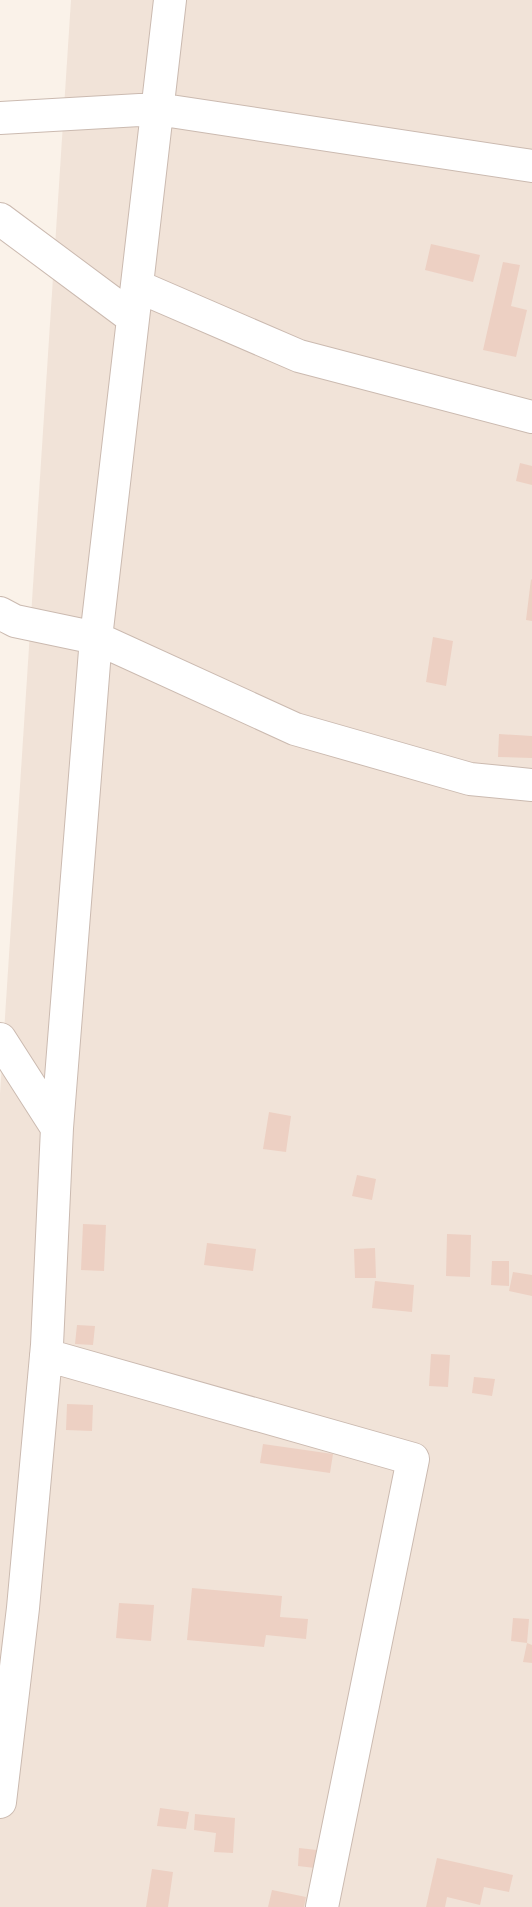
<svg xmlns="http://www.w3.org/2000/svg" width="532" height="1907" viewBox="0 0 532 1907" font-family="'Archivo Narrow',sans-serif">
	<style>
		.residential { fill: #f1e3d8 }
		.building { fill: #edd0c3 }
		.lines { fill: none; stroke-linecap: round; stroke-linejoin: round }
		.street-casing { stroke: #cbbab0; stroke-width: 34 }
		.street { stroke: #fff; stroke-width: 32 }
	</style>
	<rect width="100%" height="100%" fill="#faf2e9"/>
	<path class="residential" d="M71,0H532V1907H0V1094Z"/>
	<path class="building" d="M431,244L480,255L473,282L425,270Z
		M503,262L520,265L511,306L527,310L516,357L483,350Z
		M520,463L532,466V485L516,481Z
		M531,579L532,580V621L526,620Z
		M433,637L453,641L446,686L426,682Z
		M499,734L532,736V758L498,757Z
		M269,1112L291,1116L286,1152L263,1149Z
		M357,1175L376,1179L372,1200L352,1196Z
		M83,1224L106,1225L104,1271L81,1270Z
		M447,1234L471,1235L470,1277L446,1276Z
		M207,1243L256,1249L253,1271L204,1265Z
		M375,1248L376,1278H355L354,1249Z
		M492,1261H509V1286L491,1285Z
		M513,1272L532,1275V1296L509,1291Z
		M375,1281L414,1285L412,1312L372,1308Z
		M77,1325L95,1326L93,1345L75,1344Z
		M431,1354L450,1355L448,1387L429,1386Z
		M474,1377L495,1379L492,1396L472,1393Z
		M67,1404L93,1405L92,1431L66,1430Z
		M263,1444L333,1454L330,1473L260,1463Z
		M192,1588L282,1596L280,1617L308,1619L306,1639L266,1635L264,1647L187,1640Z
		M119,1603L154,1605L151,1641L116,1638Z
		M513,1618L529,1619L527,1643L511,1641Z
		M527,1643L532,1645V1663L523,1662Z
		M160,1808L189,1812L186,1829L157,1826Z
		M195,1814L235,1818L233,1853L214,1852L216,1833L194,1830Z
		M299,1848L317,1850L315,1868L298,1866Z
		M437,1858L513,1875L509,1892L484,1887L480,1905L447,1897L445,1907H426Z
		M152,1869L173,1872L168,1907H146Z
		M272,1890L306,1897L304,1907H268Z"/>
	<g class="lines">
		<g class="street-casing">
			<path id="street" d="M0,118L157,109L532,166
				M0,219L133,318
				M137,286L299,356L532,417
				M0,613L15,621L96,638L295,729L470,779L532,785
				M0,1039L57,1128
				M46,1355L413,1459L322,1907
				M0,1802L23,1608L47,1345L57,1128L96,638L170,0"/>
		</g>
		<use href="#street" class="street"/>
	</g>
</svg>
